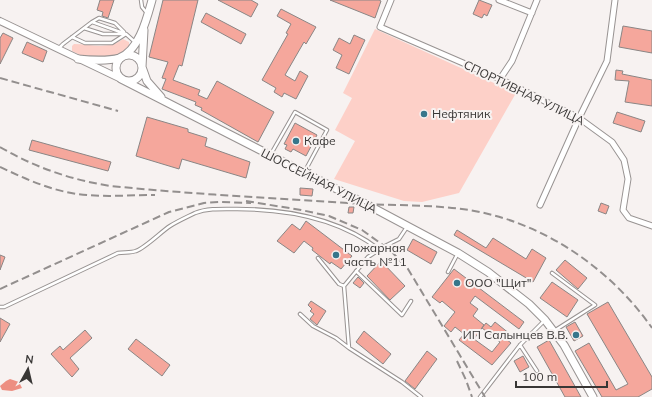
<svg xmlns="http://www.w3.org/2000/svg" width="652" height="397" viewBox="0 0 652 397" font-family="Mulish,sans-serif">
	<style>
		.green { fill: #fdd0c8 }
		.water { fill: #ed8f82 }
		.building { fill: #f5a79c; stroke: #8a8685 }
		.lines { fill: none; stroke-linecap: round; stroke-linejoin: round }
		.service-casing { stroke: #989392; stroke-width: 4.5 }
		.minor-casing { stroke: #989392; stroke-width: 7 }
		.tertiary-casing { stroke: #989392; stroke-width: 8 }
		.secondary-casing { stroke: #989392; stroke-width: 9 }
		.service { stroke: #fff; stroke-width: 2.5 }
		.minor { stroke: #fff; stroke-width: 5 }
		.tertiary { stroke: #fff; stroke-width: 6 }
		.secondary { stroke: #fff; stroke-width: 7 }
		.rail { stroke: #938f8e; stroke-width: 2; stroke-dasharray: 8 4; stroke-linecap: butt }
		.poi-dot { fill: #37768b; stroke: #f7f2f1; stroke-width: 1.5 }
		.labels { text-anchor: middle; stroke-width: 4; stroke-linejoin: round; paint-order: stroke }
		.street-label { font-size: 12px; fill: #383635; stroke: #f7f2f1 }
		.poi-label { font-size: 12px; fill: #383635; stroke: #f7f2f1; text-anchor: start }
	</style>
	<rect width="100%" height="100%" fill="#f7f2f1"/>
	<path class="green" d="M375,29L516,93L459,193L422,202L404,201L334,179L355,141L335,130L352,98L343,93Z
		M123,39L129,42V46L126,51L114,56H82L72,51V46L74,44C90,44 109,50 123,39Z"/>
	<path class="water" d="M10,379L19,382L22,388L12,391L2,390L0,386L6,381Z"/>
	<path class="building" d="M100,0H114L108,18L102,16L103,12L97,10Z
		M163,0H198L182,66L179,65L173,80L200,90L198,95L207,99L217,81L274,112L258,142L201,110L202,108L195,105L196,102L162,89L166,79L162,78L168,62L149,57Z
		M218,0H251L258,4L251,17Z
		M330,0H379L381,1L375,18Z
		M479,0L492,5L487,16L484,14L482,18L473,14Z
		M281,9L316,27L306,44L304,42L285,75L295,81L300,71L308,76L296,99L284,93L282,97L274,92L276,88L262,80L288,34L286,33L291,24L277,16Z
		M206,13L246,34L241,44L201,22Z
		M623,26L652,31V53L619,47Z
		M3,33L13,38L0,64V38Z
		M354,35L365,40L349,74L336,68L342,55L333,50L339,38L350,44Z
		M27,42L47,51L43,62L22,53Z
		M616,70L623,71L622,74L652,80V106L625,102L629,81L615,80Z
		M617,112L645,121L641,132L613,123Z
		M147,117L188,129V132L207,138L205,146L250,162L246,178L182,159L179,169L136,156Z
		M295,123L317,135L306,156L293,149L291,152L285,149L287,145L284,144Z
		M32,140L111,162L108,171L29,150Z
		M300,188L313,189L312,196L300,195Z
		M601,203L609,206L606,214L598,211Z
		M349,207H354L353,213H348Z
		M306,221L352,256L341,269L331,262L330,264L312,250L313,248L304,241L294,253L277,241L292,224L300,230Z
		M457,230L486,248L493,238L526,259L532,249L546,258L533,282L454,235Z
		M413,239L437,252L431,264L407,250Z
		M0,255L5,257L0,270Z
		M565,260L587,278L578,289L556,270Z
		M381,261L405,286L390,300L367,276Z
		M454,269L524,322L519,329L475,296L470,303L478,309L473,316L484,325L474,339L492,352L500,342L482,328L486,323L491,327L495,322L510,334L506,339L511,343L492,365L459,340L464,334L455,327L451,332L444,326L455,312L442,301L440,303L432,297Z
		M358,277L364,283L360,288L353,283Z
		M552,282L578,300L567,317L540,298Z
		M311,301L326,311L317,325L310,319L314,314L310,311L312,309L308,305Z
		M608,302L652,377V389L638,397H602L575,351L589,343L616,390L628,384L587,314Z
		M0,318L10,324L0,342Z
		M575,322L583,336L574,341L566,327Z
		M85,330L92,338L70,358L79,369L72,377L51,354L60,346L63,350Z
		M364,331L391,354L383,364L356,342Z
		M136,339L170,365L162,376L128,349Z
		M549,340L581,397H565L537,347Z
		M427,351L437,359L415,389L405,381Z
		M523,356L529,367L520,372L514,361Z"/>
	<g class="lines">
		<g class="service-casing">
			<path id="service" d="M141,0L142,7L147,13
				M92,22L99,18L115,23L124,32
				M84,28L103,34H123
				M72,37L85,43H112L126,34
				M58,49L63,44L92,22L126,34L135,42
				M271,154L295,112L327,130L305,171
				M318,258L339,284L344,286
				M356,271L402,315L411,301
				M448,272L458,253
				M552,273L595,305L554,331
				M0,307H4L118,253C124,252 131,253 136,251C145,248 162,231 170,226C178,221 187,217 195,213C208,208 223,209 237,209C288,209 339,218 380,250
				M300,314L313,326L336,338L349,348L402,382L421,397
				M520,345L537,371
				M349,348L344,286L368,257L385,246L399,239L407,227
				M480,397L520,345L544,321"/>
		</g>
		<g class="minor-casing">
			<path id="minor" d="M391,0L380,27L500,79L579,118L612,142L624,160L628,179L623,210L629,218L652,226
				M499,0L532,13
				M500,79L512,61L537,0
				M540,205L579,118L607,61L615,0"/>
		</g>
		<g class="tertiary-casing">
			<path id="tertiary" d="M0,21L121,79"/>
		</g>
		<g class="secondary-casing">
			<path id="secondary" d="M144,30L142,67L147,81L161,97
				M116 68a13 13 0 1 1 26 0a13 13 0 1 1-26 0Z
				M78,59C88,60 109,61 119,58C139,51 147,18 152,0
				M121,79L366,204L458,253L488,272L529,304L545,320L564,345L593,397"/>
		</g>
		<use href="#service" class="service"/>
		<use href="#minor" class="minor"/>
		<use href="#tertiary" class="tertiary"/>
		<use href="#secondary" class="secondary"/>
		<path class="rail" d="M0,78L118,111
			M0,147C34,167 71,180 111,186C190,194 270,198 349,203C389,206 430,204 469,210C543,222 610,268 652,328
			M0,167C28,180 56,193 87,195C109,197 132,195 155,195
			M246,201L301,210L329,216L362,230L390,250L408,269L485,397
			M0,289L169,212L204,203L220,202L251,203
			M457,361L466,380L472,397"/>
	</g>
	<g class="poi-dot">
		<circle cx="424" cy="114" r="4"/>
		<circle cx="296" cy="141" r="4"/>
		<circle cx="336" cy="255" r="4"/>
		<circle cx="457" cy="283" r="4"/>
		<circle cx="576" cy="335" r="4"/>
	</g>
	<g class="labels">
		<g class="street-label">
			<text transform="translate(524 93) rotate(26)" y="4">СПОРТИВНАЯ УЛИЦА</text>
			<text transform="translate(319 181) rotate(27)" y="4">ШОССЕЙНАЯ УЛИЦА</text>
		</g>
		<g class="poi-label">
			<text x="432" y="118">Нефтяник</text>
			<text x="304" y="145">Кафе</text>
			<text x="344" y="252">Пожарная<tspan x="344" dy="14">часть №11</tspan></text>
			<text x="465" y="287">ООО "Щит"</text>
			<text x="568" y="339" text-anchor="end">ИП Салынцев В.В.</text>
		</g>
	</g>
	<g transform="translate(28 369) rotate(8)" stroke="#f7f2f1" stroke-width="3" paint-order="stroke">
	<path d="M0-3L7 15L0 10L-7 15Z" fill="#383635"/>
	<text y="-6" font-size="11" font-weight="bold" text-anchor="middle" fill="#383635">N</text>
	</g>
	<path d="M516 381v6h91v-6" fill="none" stroke="#383635" stroke-width="2"/>
	<text x="522" y="381" font-size="12" fill="#383635" stroke="#f7f2f1" stroke-width="3" paint-order="stroke">100 m</text>
</svg>
